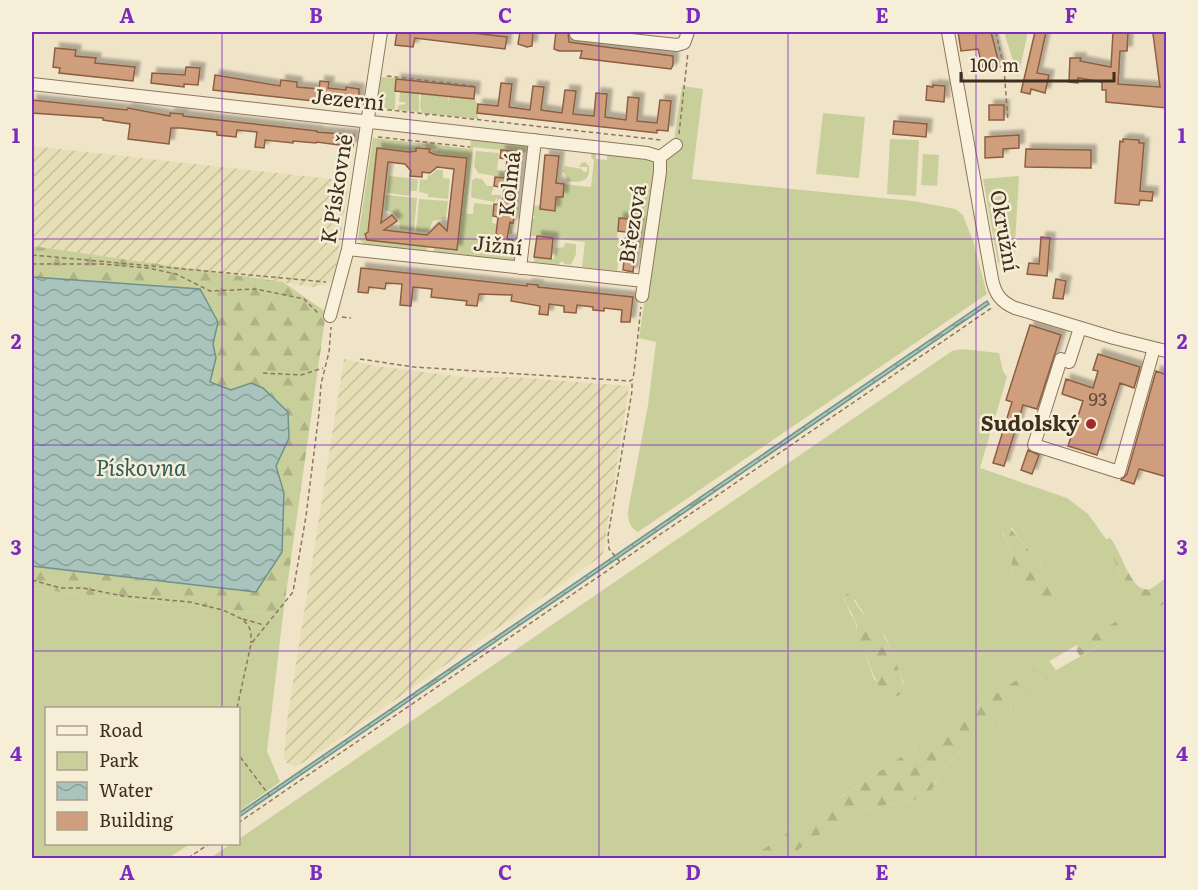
<svg xmlns="http://www.w3.org/2000/svg" width="1198" height="890" viewBox="0 0 1198 890" font-family="Literata,serif">
	<style>
		.farmland { fill: url(#farmland-furrows) }
		.green { fill: #c9cf9b; fill-rule: evenodd }
		.forest { fill: url(#forest-firs) }
		.water { fill: url(#water-waves); stroke: #6f938a; stroke-width: 1.5 }
		.building { fill: #cf9f7d; stroke: #8d5f41; stroke-width: 1.5; fill-rule: evenodd; filter: url(#shadow) }
		.lines { fill: none; stroke-linecap: round; stroke-linejoin: round }
		.minor-casing { stroke: #8d765c; stroke-width: 14 }
		.path { stroke: #8d765c; stroke-width: 1.5; stroke-dasharray: 4.5 3; stroke-linecap: butt }
		.minor { stroke: #faf1dc; stroke-width: 12 }
		.grid { fill: none; stroke: #7b2cbf; stroke-width: 1.5; stroke-opacity: 0.55 }
		.poi-dot { fill: #9e2a2b; stroke: #f7eed8; stroke-width: 2 }
		.labels { text-anchor: middle; stroke-width: 5; stroke-linejoin: round; paint-order: stroke }
		.number-label { font-size: 18px; fill: #624a37 }
		.street-label { font-size: 21px; fill: #3d2e20; stroke: #f7eed8 }
		.poi-label { font-size: 21px; font-weight: bold; fill: #3d2e20; stroke: #f7eed8; text-anchor: end }
		.water-label { font-size: 22px; font-style: italic; fill: #2f5d5a; stroke: #f7eed8 }
		.neatline { fill: none; stroke: #7b2cbf; stroke-width: 2 }
		.grid-label { font-size: 20px; text-anchor: middle; font-weight: bold; fill: #7b2cbf }
	</style>
	<defs>
		<pattern id="farmland-furrows" width="10" height="10" patternUnits="userSpaceOnUse" patternTransform="scale(1.5)"><rect width="10" height="10" fill="#e6deb5"/><path d="M-1 1l2-2M0 10L10 0M9 11l2-2" fill="none" stroke="#c6bf9b"/></pattern>
		<pattern id="forest-firs" width="22" height="20" patternUnits="userSpaceOnUse" patternTransform="scale(1.5)"><rect width="22" height="20" fill="#c9cf9b"/><path d="M5 1l3.5 6h-7zM16 11l3.5 6h-7z" fill="#aeb285"/></pattern>
		<pattern id="water-waves" width="16" height="10" patternUnits="userSpaceOnUse" patternTransform="scale(1.5)"><rect width="16" height="10" fill="#a9c4bc"/><path d="M0 5q4-4 8 0t8 0" fill="none" stroke="#8ba098"/></pattern>
		<filter id="shadow"><feDropShadow dx="5" dy="-5" stdDeviation="1.5" flood-color="#0004"/></filter>
	</defs>
	<rect width="100%" height="100%" fill="#f0e4c8"/>
	<path class="farmland" d="M32,146L349,181L334,280L327,284L313,287L32,246Z
		M344,359L376,366L471,378L513,377L629,386L603,555L319,753L295,767L287,763L284,757L287,721Z"/>
	<path class="green" d="M1004,32H1028L1018,77Z
		M381,77L396,78L395,110L377,107Z
		M682,86L703,89L692,179L913,201L955,209L963,215L973,241L987,294L638,532C629,527 628,520 628,511L648,405L656,342L639,338L665,165L669,157L676,152L677,139L674,141Z
		M400,91L419,93V112L397,110L399,105L406,104L404,102H399Z
		M421,94L448,97V103L449,97L474,99L478,104L477,113L479,119L422,113L420,107Z
		M823,113L865,117L859,178L816,174Z
		M373,138L420,143V148L409,151L377,148L366,240L427,247L426,252L403,249L363,247L364,244L358,238Z
		M471,139L526,145L530,153L473,147L466,214H473L474,203L494,205L492,223L510,226L511,223H513L512,234L496,232L494,251L513,254L516,252L515,246H520L516,261L512,263L463,256L461,254L434,253V248L457,250L468,158L436,154L430,150L437,151L440,148L437,149L425,148L426,143L470,149Z
		M890,139L919,140L916,196L887,194Z
		M476,151L499,153L497,170L505,171V178L478,173L474,166Z
		M592,152L596,153V159L607,160V153L652,159L656,163L645,249L626,246L625,251H620L617,271L582,267L585,242L531,236V233H528L529,219L535,218L531,211L533,203L535,206L541,205L554,211L556,197H563L564,184L591,187L594,160L591,158ZM619,218L639,220L638,227L643,228H638L637,240L617,238Z
		M923,154L939,155L937,186L921,185Z
		M585,162L589,166C591,181 581,184 568,181L564,172L561,171L564,170V166L582,169V171L587,172V167H579L581,163Z
		M436,170H443V178L450,179L448,199L428,197V194L419,192L420,179L427,180L428,175H431Z
		M389,176L418,179L417,191H411L410,196L387,193Z
		M1019,176L1014,260L998,263L983,179Z
		M475,178L482,179L487,186H494L491,195H501V198H497L494,202L473,198L471,197L472,181Z
		M386,195L417,198L414,231L400,229C400,219 395,212 385,210Z
		M419,199L448,201L446,218L433,221L428,233L416,231Z
		M565,243L576,244V254L571,265L565,264L562,261L558,265L534,262V257L554,259L556,248L564,247Z
		M962,349L999,353L1003,371L1007,377L980,468L1067,498L1088,514L1106,539L1125,587L1137,610L1010,684L750,858H210L231,844H238L239,839L952,351ZM1012,528L1021,542L1040,562L1044,578L1054,599V609L1039,615L1031,603L1028,590L1017,581L1011,570L1012,555L1002,532ZM844,598L855,600L865,616L877,625L886,638L904,684L881,686L874,679L857,631L855,620L850,613Z
		M32,589L283,615L267,751L280,782L239,811L238,708H46V844H190L168,858H32Z
		M1166,603V858H787L827,829L852,816L876,807L918,799L931,791L944,767L966,747L986,733L1056,670L1104,643L1134,621Z"/>
	<path class="forest" d="M32,246L283,282L326,312L283,615L32,589V566L256,592L284,493L276,466L289,437L251,383L231,390L210,382L216,358L213,345L218,322L32,281Z
		M1006,526H1009L1021,542L1040,562L1044,578L1054,599V609L1039,615L1031,603L1028,590L1017,581L1011,570L1012,555L1002,531Z
		M1110,538C1121,549 1131,595 1150,589C1155,587 1161,581 1166,578V603L1134,621L1104,643L1080,656L1076,650L1078,644L1136,610L1125,587L1106,539Z
		M848,594C856,600 858,609 865,616C868,619 873,621 876,624C886,634 904,680 905,693L894,697C876,690 873,672 866,656C863,650 860,645 858,639C856,633 858,625 855,620C852,611 844,605 845,595Z
		M1049,661L1056,670L986,733L966,747L944,767L931,791L918,799L876,807L852,816L827,829L787,858H750L1010,684Z"/>
	<path class="water" d="M33,277L200,289L218,322L213,344L216,358L210,382L231,390L251,383L263,388L288,412L289,438L276,466L284,493L282,552L256,592L32,566Z
		M987,301L989,304L239,817V813Z"/>
	<path class="building" d="M397,32H464L507,37L505,49L415,38L413,47L395,45Z
		M520,32H533L532,46L527,47L518,44Z
		M556,32H568L569,42L673,56V65L671,69L580,58L582,51H559L554,49Z
		M958,32H991L1000,67L983,70L978,49L961,51Z
		M1035,32H1046L1037,73L1049,75L1045,93L1031,89L1030,94L1021,92Z
		M1113,32H1128L1127,51H1120L1118,84L1160,87L1153,34L1154,32H1167V108L1106,102V90H1102V82L1078,78V83L1069,82L1070,58H1081L1080,61L1111,67Z
		M55,48L76,50L75,56L96,58L95,63L135,67L133,81L59,73L60,68L53,67Z
		M186,67L200,68L198,85L184,84V87L151,83L152,73L185,75Z
		M215,75L280,86L281,80L297,82V87L319,89L320,81L329,82L328,88L346,90V87L359,89V106L213,90Z
		M396,79L475,87L474,99L395,91Z
		M501,83L512,84L509,107L530,110L533,86L544,87L541,110L562,113L565,90L576,91L573,114L594,116L596,93L607,94L605,117L626,120L628,97L639,98L637,121L657,123L660,100L671,101L668,131L657,130V133L477,113L478,104L498,106Z
		M933,85L945,86L944,102L926,100L927,86L933,87Z
		M32,100L127,110L128,108L170,116V113L183,114V116L317,131V132L354,135L353,147L317,142L316,143L293,141V143L265,140L264,148L255,147L257,132L237,130L236,137L217,135V132L181,128H171L169,144L128,139L130,124L103,120V118L32,113Z
		M989,105H1004V120H989Z
		M894,121L927,124L926,137L893,134Z
		M1019,135V148L1003,149V157L985,158V137Z
		M1123,139L1139,140V143H1144L1140,191L1153,192L1152,201L1140,200L1139,205L1115,203L1120,141L1123,142Z
		M377,148L409,152L416,151V148L430,149L429,152L436,155L467,158L457,250L367,240L365,234L368,232ZM388,162L405,164L411,171L410,176L422,177V172L430,173L437,167L454,169L447,231L439,223L427,235L384,230L397,221L392,215L381,223Z
		M1026,149L1091,150V168L1025,167Z
		M501,150L522,152L515,213L513,223L510,222L507,239L513,240L511,254L494,252L498,217L493,216L494,204L502,205L504,188L494,186L495,177L505,178L507,159L500,158Z
		M545,155L559,156L556,183L564,184L563,197H556L555,211L540,209Z
		M619,218L639,220L633,272L623,270L624,261H619L620,251H625L626,232L618,231Z
		M537,236L553,238L551,259L534,257Z
		M1041,237L1050,238L1047,276L1027,274L1029,263L1039,264Z
		M361,268L527,286V284L538,285V287L633,297L630,322H621L622,310L604,308V311L593,310V307L577,305L576,313L564,312V306L549,304L548,315L539,314L540,306L511,301L512,295L479,294L477,306L466,305L467,301L431,297L432,289L413,287L411,306L400,305L402,284L386,283L385,289L369,287L368,293L358,292Z
		M1056,279L1066,281L1063,299L1053,298Z
		M1030,325L1061,335L1037,409L1023,405L1004,466L993,463L1012,402L1006,400Z
		M1098,354L1140,367L1134,388L1120,383L1097,455L1068,446L1083,401L1062,394L1066,379L1093,388L1098,371L1093,370Z
		M1156,371L1167,375V477L1139,469L1134,484L1121,480L1127,474Z
		M1028,450L1039,455L1032,474L1021,470Z"/>
	<g class="lines">
		<g class="minor-casing">
			<path id="minor" d="M948,32L992,279C995,294 1001,302 1015,308L1114,338L1166,351
				M576,34L677,45L684,43L688,32
				M32,84L647,153L660,157
				M660,157L676,145
				M348,249L644,281
				M520,268L535,140
				M642,296L660,172V157
				M330,316L348,249L381,32
				M1080,328L1069,362L1061,359L1034,445L1119,472L1154,348"/>
		</g>
		<path class="path" d="M996,32L1004,69L1008,121
			M387,76L474,86
			M380,109L426,114
			M426,116L427,114L661,140
			M679,134L688,52
			M378,137L470,147
			M32,255L326,282
			M32,264H102L148,268L176,274L210,291L256,289L304,299L318,313
			M342,317L351,318
			M360,359L414,367L630,381L633,379L634,372L641,307
			M263,373L301,375L323,368
			M620,562L609,549L608,536L632,391V381
			M32,580L61,588H83L123,596L190,602L223,610L242,619L248,625L251,632V643
			M243,619L264,625
			M237,708L251,644L293,592L306,516L319,413L321,384L329,352L331,327
			M238,750L241,758L272,799
			M238,823L993,307
			M188,858L209,844"/>
		<use href="#minor" class="minor"/>
	</g>
	<path class="grid" d="M222,32V708M410,32V858M599,32V858M788,32V858M976,32V858M32,239H1166M32,445H1166M32,651H1166M222,844V858"/>
	<circle class="poi-dot" cx="1091" cy="424" r="6"/>
	<g class="labels">
		<g class="number-label">
			<text x="1098" y="406">93</text>
		</g>
		<g class="street-label">
			<text transform="translate(348 100) rotate(6)" y="7">Jezerní</text>
			<text transform="translate(510 184) rotate(-84)" y="7">Kolmá</text>
			<text transform="translate(337 189) rotate(-81)" y="7">K Pískovně</text>
			<text transform="translate(633 224) rotate(-81)" y="7">Březová</text>
			<text transform="translate(1004 231) rotate(80)" y="7">Okružní</text>
			<text transform="translate(498 246) rotate(6)" y="7">Jižní</text>
		</g>
		<g class="poi-label">
			<text x="1079" y="431">Sudolský</text>
		</g>
		<g class="water-label">
			<text x="141" y="476">Pískovna</text>
		</g>
	</g>
	<rect width="1198" height="890" fill="none" stroke="#f7eed8" stroke-width="66"/>
	<rect x="45" y="707" width="195" height="138" fill="#f7eed8" stroke="#ada18e" stroke-width="1.5"/>
	<rect x="57" y="726" width="30" height="9" fill="#faf1dc" stroke="#ada18e" stroke-width="1.5"/>
	<text x="99" y="737" font-size="18" fill="#3d2e20">Road</text>
	<rect x="57" y="752" width="30" height="18" fill="#c9cf9b" stroke="#ada18e" stroke-width="1.5"/>
	<text x="99" y="767" font-size="18" fill="#3d2e20">Park</text>
	<rect x="57" y="782" width="30" height="18" fill="url(#water-waves)" stroke="#ada18e" stroke-width="1.5"/>
	<text x="99" y="797" font-size="18" fill="#3d2e20">Water</text>
	<rect x="57" y="812" width="30" height="18" fill="#cf9f7d" stroke="#ada18e" stroke-width="1.5"/>
	<text x="99" y="827" font-size="18" fill="#3d2e20">Building</text>
	<path d="M961 72v9h153v-9" fill="none" stroke="#3d2e20" stroke-width="3"/>
	<text x="970" y="72" font-size="18" fill="#3d2e20" stroke="#f7eed8" stroke-width="4.5" paint-order="stroke">100 m</text>
	<rect x="33" y="33" width="1132" height="824" class="neatline"/>
	<g class="grid-label">
		<text x="127" y="23">A</text>
		<text x="316" y="23">B</text>
		<text x="505" y="23">C</text>
		<text x="693" y="23">D</text>
		<text x="882" y="23">E</text>
		<text x="1071" y="23">F</text>
		<text x="16" y="143">1</text>
		<text x="1182" y="143">1</text>
		<text x="16" y="349">2</text>
		<text x="1182" y="349">2</text>
		<text x="16" y="555">3</text>
		<text x="1182" y="555">3</text>
		<text x="16" y="761">4</text>
		<text x="1182" y="761">4</text>
		<text x="127" y="880">A</text>
		<text x="316" y="880">B</text>
		<text x="505" y="880">C</text>
		<text x="693" y="880">D</text>
		<text x="882" y="880">E</text>
		<text x="1071" y="880">F</text>
	</g>
</svg>
